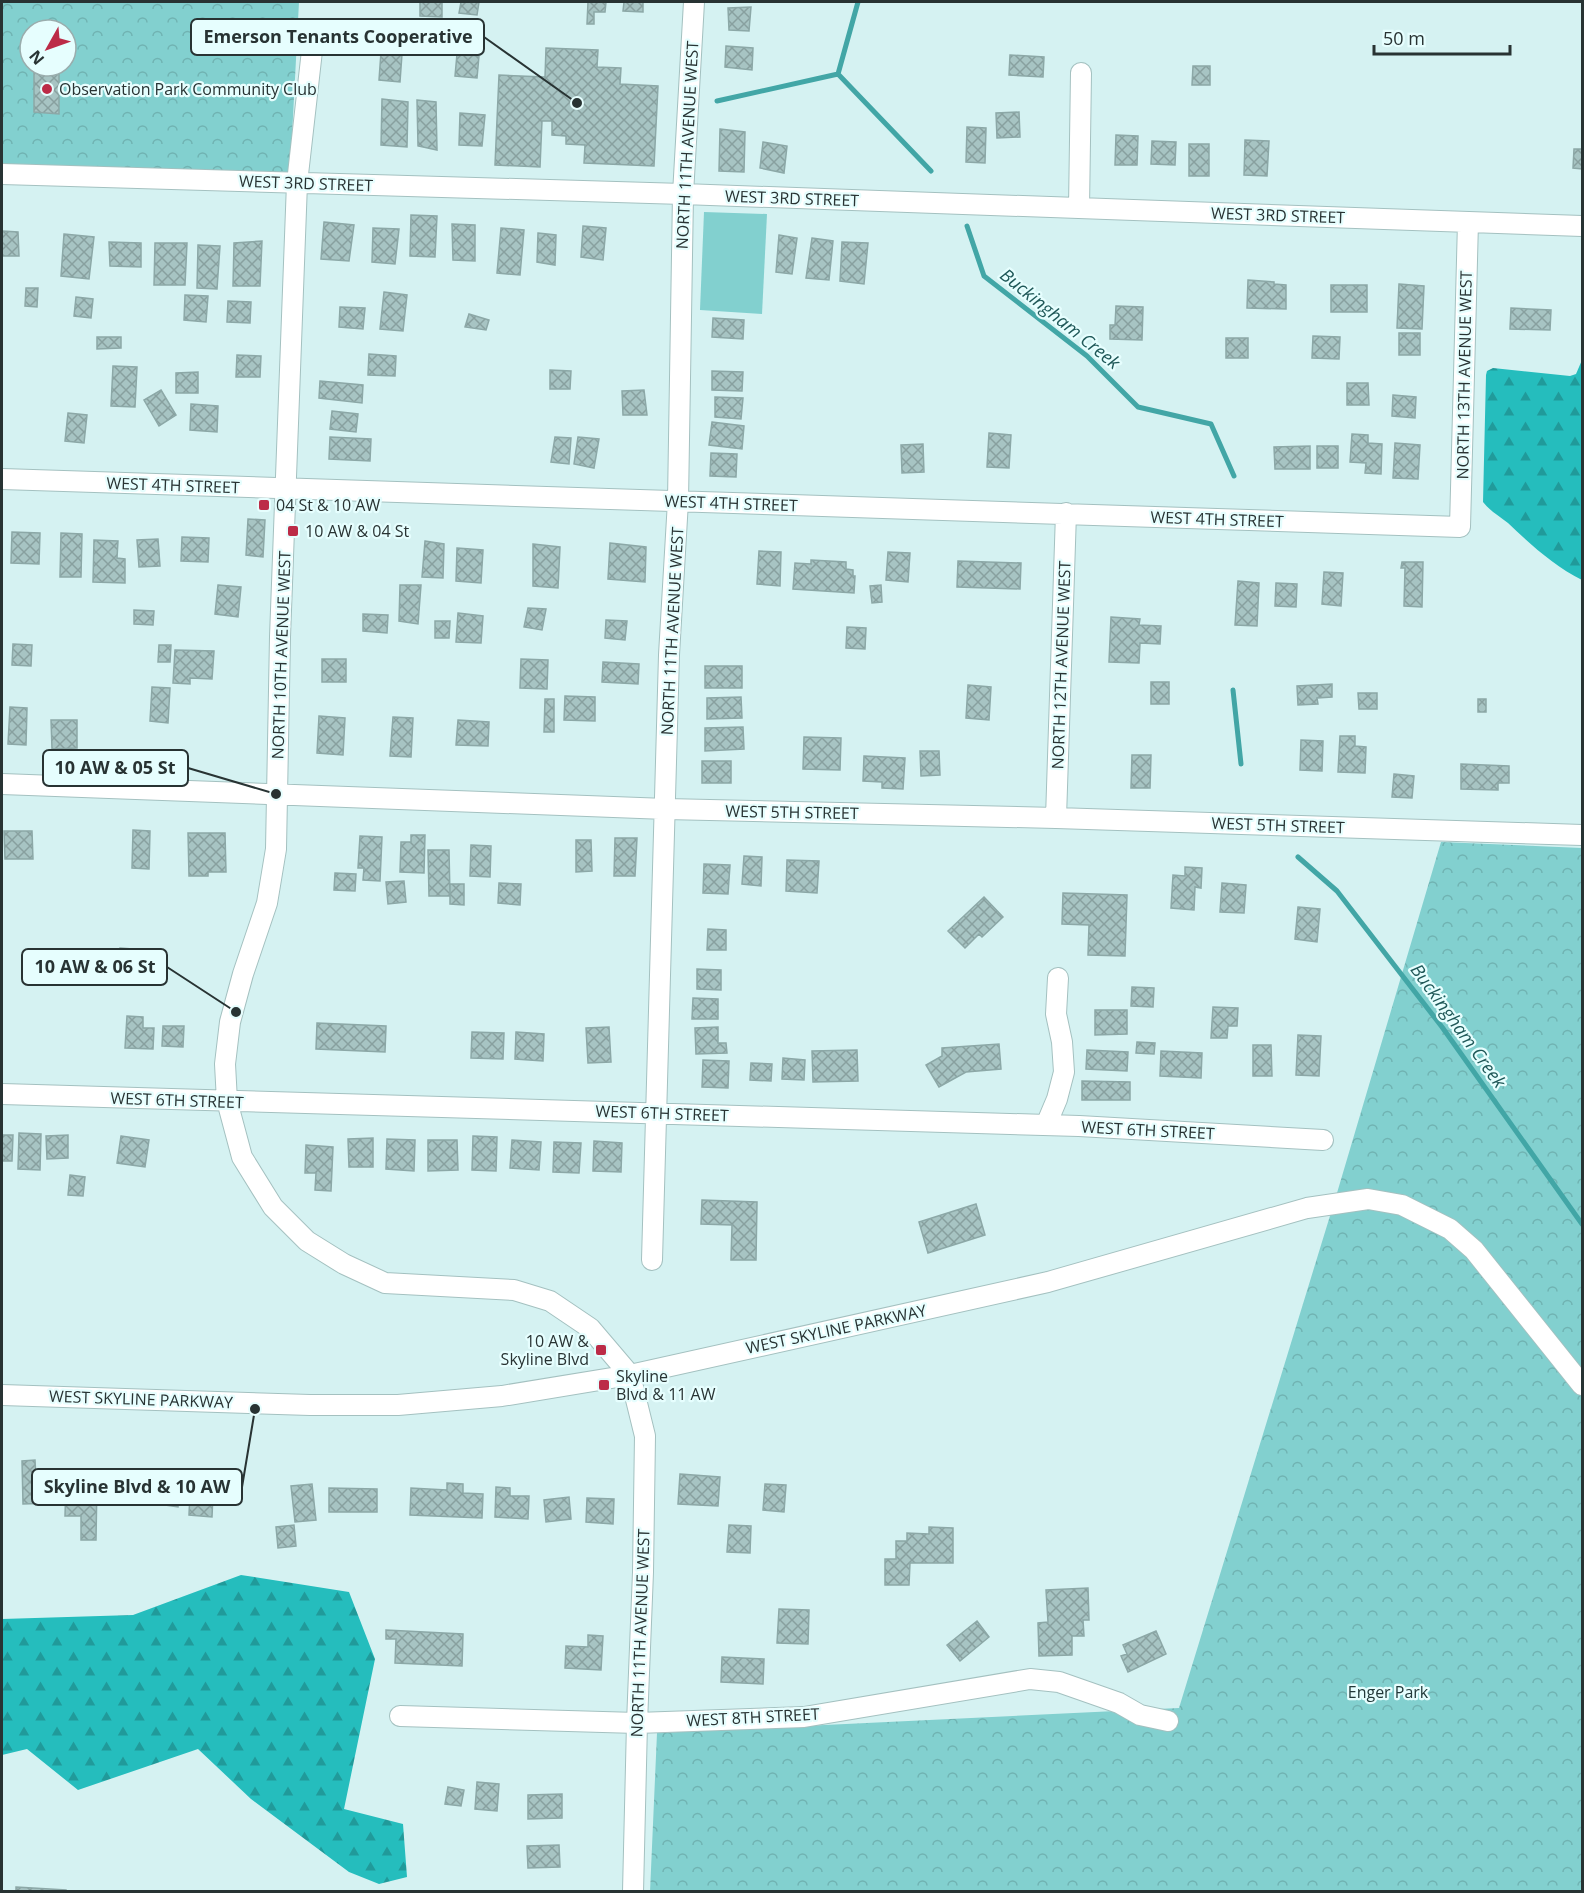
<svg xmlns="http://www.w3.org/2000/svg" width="1584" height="1893" viewBox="0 0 1584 1893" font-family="'Open Sans',sans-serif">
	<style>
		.green { fill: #82d0cf }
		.forest { fill: url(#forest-firs) }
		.park { fill: url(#park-crowns); fill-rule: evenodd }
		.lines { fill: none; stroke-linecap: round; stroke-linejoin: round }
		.stream { stroke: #42a6a6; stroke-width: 5 }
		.building { fill: url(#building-cross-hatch); stroke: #8ca8a7; stroke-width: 1.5 }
		.minor-casing { stroke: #a4c1c0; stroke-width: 22 }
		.minor { stroke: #fff; stroke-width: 20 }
		.poi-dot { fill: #bc2b47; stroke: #e6fefe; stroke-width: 2 }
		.labels { text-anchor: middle; stroke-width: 4.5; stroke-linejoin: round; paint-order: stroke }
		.poi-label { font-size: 16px; fill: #283333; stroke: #e6fefe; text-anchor: start }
		.street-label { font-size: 16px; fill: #283333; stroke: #e6fefe }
		.park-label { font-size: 16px; fill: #223939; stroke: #e6fefe }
		.water-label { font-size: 18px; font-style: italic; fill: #1f5858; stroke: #e6fefe }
		.leader { fill: none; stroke: #283333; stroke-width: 2 }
		.callout-dot { fill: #283333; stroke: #e6fefe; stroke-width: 2 }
		.callout { fill: #e6fefe; stroke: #283333; stroke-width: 2 }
		.callout-label { font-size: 18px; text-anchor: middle; font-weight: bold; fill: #283333 }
	</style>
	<defs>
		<pattern id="forest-firs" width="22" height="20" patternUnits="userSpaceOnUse" patternTransform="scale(1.5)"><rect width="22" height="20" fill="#25bdbd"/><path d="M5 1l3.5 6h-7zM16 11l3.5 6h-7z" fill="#209a9a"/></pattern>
		<pattern id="park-crowns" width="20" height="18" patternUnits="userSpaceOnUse" patternTransform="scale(1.5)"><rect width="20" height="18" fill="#82d0cf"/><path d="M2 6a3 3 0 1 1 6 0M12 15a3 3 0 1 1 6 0" fill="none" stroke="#70b3b2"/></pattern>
		<pattern id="building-cross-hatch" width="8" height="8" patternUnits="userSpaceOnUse" patternTransform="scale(1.5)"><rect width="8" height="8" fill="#a7c4c3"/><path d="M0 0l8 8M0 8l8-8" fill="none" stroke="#88a09f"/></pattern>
	</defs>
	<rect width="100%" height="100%" fill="#d5f2f2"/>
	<path class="green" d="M704,212L767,214L762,314L700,310Z"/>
	<path class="forest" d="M1582,360V580C1554,566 1531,545 1508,523C1499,516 1490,511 1483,502L1486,375L1487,371L1493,368L1570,376L1576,374Z
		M241,1575L349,1592L375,1659L344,1809L403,1824L407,1877L379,1884L349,1872L251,1799L198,1749L78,1790L27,1749L2,1755V1619L133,1615Z"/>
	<path class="park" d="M2,2H299L290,174L2,164ZM30,30H66V66H30Z
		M1441,842L1582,848V1891L650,1892L657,1733L1179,1708L1337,1193Z"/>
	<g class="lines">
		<path class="stream" d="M858,2L838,74L931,171
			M717,101L838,74
			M967,226L984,276L1087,356L1138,407L1211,424L1234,476
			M1233,690L1241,764
			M1298,857L1337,891L1442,1027L1582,1224"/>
	</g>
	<path class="building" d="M420,2H442V17L420,16Z
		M461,2H479L477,15L459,13Z
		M588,2H606L605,12H594V24H587Z
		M624,2H651H643V12L623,11Z
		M751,7L749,31L729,30L728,8Z
		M726,46L753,48L752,70L725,67Z
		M546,48L598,50L597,67L621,68L620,84L658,86L654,166L584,163L585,145L566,144V136L552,135V121H542L540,167L495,165L499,75L545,77Z
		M381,52L402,54L400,82L379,80Z
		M457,54L479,56L477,78L455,76Z
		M1010,55L1044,57L1043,77L1009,75Z
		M34,66H59V114L34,112Z
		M1193,66H1210V85H1192Z
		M382,99L408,102L407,147L381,145Z
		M417,100L436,102L437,150L418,146Z
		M1019,112L1020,137L997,138L996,113Z
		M460,113L485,115L482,146L459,145Z
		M967,127L986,128L985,163L966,162Z
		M720,129L745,132L744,172L719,171Z
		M1116,135L1138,136L1137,165H1115Z
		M1245,140L1269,141L1267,176L1244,175Z
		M1152,141L1176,142L1175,165L1151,164Z
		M763,142L787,146L784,173L760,168Z
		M1189,144H1209V176H1189Z
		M1574,149H1582V169L1573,168Z
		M411,215L437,216L435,257L410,256Z
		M324,222L354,225L349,261L321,259Z
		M452,224L475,225V261L453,260Z
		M583,226L606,228L603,260L581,257Z
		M373,228L399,229L395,264L372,262Z
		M501,228L524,230L520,275L497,273Z
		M2,231L18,232L19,256H2Z
		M538,233L556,235L555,265L537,262Z
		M64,234L94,237L89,279L61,276Z
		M779,235L797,238L792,274L776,272Z
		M812,238L833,241L829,280L806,278Z
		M262,241L260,286H233L234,243Z
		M109,242L141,243V267L110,266Z
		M842,242L868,243L864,284L840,281Z
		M155,243H187L185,285H154Z
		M198,245L220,246L217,289L197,288Z
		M1248,280L1274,282V284L1286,285V309L1247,308Z
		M1399,284L1424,286L1422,329L1397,328Z
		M1331,285H1367V312H1331Z
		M26,288H38L37,307L25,306Z
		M384,292L407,295L403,331L380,329Z
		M185,295L208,296L206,322L184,320Z
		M76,297L93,299L91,318L74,316Z
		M228,301L251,302L250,323L227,322Z
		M1116,306L1143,307L1142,340L1110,339V325H1115Z
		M340,307L365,308L363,329L339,327Z
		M1511,308L1551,310L1550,330L1510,329Z
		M469,314L489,320L486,330L465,327Z
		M713,318L744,320L743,339L712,337Z
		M1399,333H1420V355H1399Z
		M1313,336L1340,337L1339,359L1312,358Z
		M97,337H121V348L97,349Z
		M1226,338H1248V358H1226Z
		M369,354L396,356L395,376L368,375Z
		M237,355L261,356L260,377H236Z
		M113,366L137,367L135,407L111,406Z
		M550,370L571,371L570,389H550Z
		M712,371L743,372L742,391L712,390Z
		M198,372V393H176V373Z
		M320,381L363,385L362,403L319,398Z
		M1347,383H1368L1369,405H1347Z
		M161,390L176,415L159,426L144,400Z
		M644,390L647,415H623L622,391Z
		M1393,395L1416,397L1415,418L1392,416Z
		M715,397L743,398L741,419L715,417Z
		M191,404L218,406L217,432L190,430Z
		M332,411L358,414L356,432L330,429Z
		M68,413L87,415L84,443L65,441Z
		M712,422L744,426L742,449L709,445Z
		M989,433L1011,435L1009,468L987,467Z
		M1352,434L1368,435V443L1382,444L1381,474L1365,473L1366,463L1350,462Z
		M330,437L371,439L370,461L329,459Z
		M555,437L571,438L569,464L551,462Z
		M578,437L599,439L594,468L574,464Z
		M1395,443L1420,445L1418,479L1393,478Z
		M923,444L924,472L902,473L901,445Z
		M1310,446V469H1275L1274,447Z
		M1317,446H1338V468H1317Z
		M711,453L737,454L736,477L710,476Z
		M248,519L265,520L263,557L246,555Z
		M12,532L40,533L39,564L11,563Z
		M61,533L82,534L81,577H60Z
		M182,537L209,538L208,562L181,561Z
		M158,539L160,566L139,567L137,540Z
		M94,540L118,541L117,558L125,559V583L93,582Z
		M425,541L444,544L443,578L422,577Z
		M610,543L646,547L645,582L608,579Z
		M533,544L560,547L558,588L533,586Z
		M457,548L483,550L481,583L456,581Z
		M759,551L781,552L780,586L757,584Z
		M888,552L910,553L908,582L886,580Z
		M811,560L846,562V569L853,570V576H855L854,593L793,589L795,563L811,564Z
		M958,561L1021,563L1020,589L957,587Z
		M1402,562H1423L1422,607L1404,606L1405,568H1401Z
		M1324,572L1343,573L1341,606L1322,604Z
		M1238,581L1259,583L1257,626L1235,625Z
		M1276,583L1297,584L1296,607L1275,606Z
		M218,585L241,587L238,617L215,614Z
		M400,585H421L418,624L399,621Z
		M881,585L882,602L872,603L870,586Z
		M528,608L546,609L542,630L524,627Z
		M134,610L154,611L153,625L134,624Z
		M458,613L483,616L481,643L456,642Z
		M363,614L388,615L387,633L363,631Z
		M1111,617L1140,619L1139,625L1161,626L1160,644L1140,643L1139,663L1109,662Z
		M606,620L627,621L625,640L605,638Z
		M435,621H450L449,638H435Z
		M847,627L866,628L865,649L846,648Z
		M13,644L32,645L31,666L12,665Z
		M159,645H171L170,662H158Z
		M175,650L214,651L212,679L190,678V684L173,683Z
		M322,659H346V682H322Z
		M521,659L548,660L547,689L520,688Z
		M603,662L639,664L638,684L602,682Z
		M705,666H742V688H705Z
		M1151,682H1169V704H1151Z
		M1332,684V697L1317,698L1318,704L1298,705L1297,686Z
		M968,685L991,687L989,720L966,718Z
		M152,687L170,688L168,723L150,721Z
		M1358,693H1377V709H1359Z
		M565,696L595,697V721L564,720Z
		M741,697L742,718L707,719V698Z
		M545,699H554V732H544Z
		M1478,699H1486V712H1478Z
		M10,707L27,708L26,745L8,744Z
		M319,716L345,718L343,755L317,753Z
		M393,717L413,718L411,757L390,756Z
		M51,720H77V748L52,749Z
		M458,720L489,722L488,746L456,745Z
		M743,727L744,749L705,751V728Z
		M1340,736H1355V746L1366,747L1365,773L1338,772Z
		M804,737L841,738L840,770L803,769Z
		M1301,740L1323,741L1322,771L1300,770Z
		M920,751H939L940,775L921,776Z
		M1132,755H1151L1150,788H1131Z
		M864,756L905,758L903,789L882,788V782L863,781Z
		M702,761H731V783H702Z
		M1461,764L1509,766V783H1498V790L1461,789Z
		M1394,774L1414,776L1412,798L1392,797Z
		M133,830L150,831L149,869L132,868Z
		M4,831H32L33,859H5Z
		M188,833H225L226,872H208V876H189Z
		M411,835H425L424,873L400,872L401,842H411Z
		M360,836L382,837L380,881L363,880L364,868H358Z
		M615,838H637L635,876H614Z
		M576,840H591L592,871L576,872Z
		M471,845L491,846L490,877L470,876Z
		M428,850H449L450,896H429Z
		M744,856L762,857L761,886L742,884Z
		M787,860L819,861L817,893L786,891Z
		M704,864L730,865L728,894L703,893Z
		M1185,867L1202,868L1201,888L1195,887L1194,910L1171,908L1173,875L1185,876Z
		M335,873L356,874L355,891L334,890Z
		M404,881L406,902L388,904L386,882Z
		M499,883L521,884L520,905L498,903Z
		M1222,883L1246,885L1244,913L1220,912Z
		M450,884H464V905L450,904Z
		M1063,893L1127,895L1125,956L1088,955L1089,925L1062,924Z
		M984,897L1003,917L982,937L979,934L965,948L948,931Z
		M1298,907L1320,909L1317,942L1295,939Z
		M708,929L726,930V950H707Z
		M120,948L145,950L144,968L119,967Z
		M697,969L721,970V990L697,989Z
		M1132,987L1154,988L1153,1007L1131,1006Z
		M693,998L718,999V1019H692Z
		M1213,1007L1238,1008L1237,1026H1228L1227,1038H1211Z
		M1095,1010H1127V1034L1095,1035Z
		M127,1016L143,1017V1028H154L153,1049L125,1048Z
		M317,1023L386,1026L385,1052L316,1049Z
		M163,1026H184L183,1047L162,1046Z
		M609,1027L611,1062L588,1063L586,1028Z
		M718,1027V1043H726L727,1053L696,1054L695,1028Z
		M472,1032L504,1033L503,1059L471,1058Z
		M516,1032L544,1034L543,1061L515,1059Z
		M1298,1035L1321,1036L1319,1076L1296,1075Z
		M1137,1042L1155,1043L1154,1054L1136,1053Z
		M999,1044L1001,1069L966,1072L939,1087L926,1065L942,1056V1048Z
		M1253,1045H1271L1272,1076H1253Z
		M857,1050L858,1081L813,1082L812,1051Z
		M1087,1050L1128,1052L1127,1071L1086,1069Z
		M1161,1051L1202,1053L1201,1078L1160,1076Z
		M783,1058L805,1060L804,1080L782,1079Z
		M703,1060L729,1061L728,1088L702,1087Z
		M751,1063L772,1064L771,1081L750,1080Z
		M1082,1081L1130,1082V1100H1082Z
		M19,1133L41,1134L40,1170L18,1169Z
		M2,1135H13L12,1161H2Z
		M68,1135V1158L47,1159L46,1136Z
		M121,1136L149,1140L145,1167L117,1163Z
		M473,1136L497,1137L496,1171L472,1170Z
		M373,1138V1167H349L348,1139Z
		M387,1139L415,1140L414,1171L386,1169Z
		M428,1140H457L458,1170L428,1171Z
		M512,1140L541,1142L539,1170L510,1168Z
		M594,1141L622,1143L621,1172L593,1171Z
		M554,1142L581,1143L579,1173L553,1172Z
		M306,1145L333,1147L331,1191L315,1190L316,1173H305Z
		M70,1175L85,1177L83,1196L68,1195Z
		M702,1200L757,1202L756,1260H731L732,1225L701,1224Z
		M976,1204L985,1235L928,1253L919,1222Z
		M35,1460L36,1479L52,1478V1503L23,1504L22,1461Z
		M191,1471L214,1472L212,1517L189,1515Z
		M680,1474L720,1477L718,1506L678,1504Z
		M155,1479L180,1482L178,1507L152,1503Z
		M66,1481L97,1482L96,1540H81V1516H65Z
		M447,1483L463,1484V1493L483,1494L482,1518L410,1515L411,1488L447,1490Z
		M312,1484L316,1520L295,1522L291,1486Z
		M765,1484L786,1485L784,1512L763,1510Z
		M496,1487L510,1488V1496H529L528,1519L495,1517Z
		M329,1488L377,1489V1512H329Z
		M569,1497L571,1519L546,1522L544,1500Z
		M587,1498L614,1499L613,1524L586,1522Z
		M294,1525L296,1546L278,1548L276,1527Z
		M729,1525L751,1526L750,1553L727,1552Z
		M929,1527L953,1528V1563H910L909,1585H885V1559H896V1541H907V1533L929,1534Z
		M1088,1588L1089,1620H1083L1084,1636H1072V1655L1039,1656L1038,1623L1048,1622L1046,1590Z
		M779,1609L809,1610L808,1644L777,1643Z
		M977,1621L989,1637L960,1661L947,1645Z
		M386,1630L463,1634L462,1666L395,1663L396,1639H386Z
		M1156,1631L1166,1654L1128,1672L1121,1656L1127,1654L1123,1645Z
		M588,1635L603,1636L601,1670L565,1668L566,1646L588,1647Z
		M722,1657L764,1659L763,1684L721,1682Z
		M477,1782L499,1784L497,1811L475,1809Z
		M448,1787L464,1790L461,1806L445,1804Z
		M562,1794V1818L528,1819V1795Z
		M559,1845L560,1867L528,1868L527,1846Z
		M16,1887L66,1890V1892H16Z"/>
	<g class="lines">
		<g class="minor-casing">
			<path id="minor" d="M314,33L297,183L280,637L276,849L267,903L243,974L230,1022L225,1064L227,1101L242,1157L273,1207L307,1241L344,1264L385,1283L514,1290L550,1301L590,1328L630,1375L645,1436L643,1572L637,1723L633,1892
				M2,174L683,194L1582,226
				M1079,208L1081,73
				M2,479L1460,527L1468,222
				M2,784L666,809L1056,818L1582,835
				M1056,818L1066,513
				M2,1094L1079,1126L1323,1140
				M1046,1125L1057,1099L1064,1072L1062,1042L1056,1014L1058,978
				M652,1260L669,655L678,501L683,194L694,2
				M2,1395L310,1405H398L502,1396L630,1375L1048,1282L1307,1208L1368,1199L1402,1205L1450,1229L1474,1250L1582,1385
				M400,1716L637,1723L804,1717L1030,1679L1059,1682L1119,1703L1140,1715L1168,1721"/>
		</g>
		<use href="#minor" class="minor"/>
	</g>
	<g class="poi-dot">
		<circle cx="47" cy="89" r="6"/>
		<rect x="258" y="499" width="12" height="12" rx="3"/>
		<rect x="287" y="525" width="12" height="12" rx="3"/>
		<rect x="595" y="1344" width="12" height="12" rx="3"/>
		<rect x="598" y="1379" width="12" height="12" rx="3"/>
	</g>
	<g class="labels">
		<g class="poi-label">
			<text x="59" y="95">Observation Park Community Club</text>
			<text x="276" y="511">04 St &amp; 10 AW</text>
			<text x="305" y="537">10 AW &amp; 04 St</text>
			<text x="589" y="1347" text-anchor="end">10 AW &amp;<tspan x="589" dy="18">Skyline Blvd</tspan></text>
			<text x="616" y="1382">Skyline<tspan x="616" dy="18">Blvd &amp; 11 AW</tspan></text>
		</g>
		<g class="street-label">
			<text transform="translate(687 145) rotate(-87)" y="6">NORTH 11TH AVENUE WEST</text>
			<text transform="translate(306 183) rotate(2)" y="6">WEST 3RD STREET</text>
			<text transform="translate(792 198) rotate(2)" y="6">WEST 3RD STREET</text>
			<text transform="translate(1278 215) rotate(2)" y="6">WEST 3RD STREET</text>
			<text transform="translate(1464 375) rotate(-89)" y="6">NORTH 13TH AVENUE WEST</text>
			<text transform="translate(173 485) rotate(2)" y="6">WEST 4TH STREET</text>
			<text transform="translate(731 503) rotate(2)" y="6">WEST 4TH STREET</text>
			<text transform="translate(1217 519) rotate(2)" y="6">WEST 4TH STREET</text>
			<text transform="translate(672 631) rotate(-87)" y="6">NORTH 11TH AVENUE WEST</text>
			<text transform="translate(281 655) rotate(-88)" y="6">NORTH 10TH AVENUE WEST</text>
			<text transform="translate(1061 665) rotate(-88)" y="6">NORTH 12TH AVENUE WEST</text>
			<text transform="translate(792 812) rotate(1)" y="6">WEST 5TH STREET</text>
			<text transform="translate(1278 825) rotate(2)" y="6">WEST 5TH STREET</text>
			<text transform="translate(177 1100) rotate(2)" y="6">WEST 6TH STREET</text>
			<text transform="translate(662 1113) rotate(2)" y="6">WEST 6TH STREET</text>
			<text transform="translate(1148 1130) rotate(3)" y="6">WEST 6TH STREET</text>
			<text transform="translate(836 1329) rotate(-12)" y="6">WEST SKYLINE PARKWAY</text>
			<text transform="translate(141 1399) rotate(2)" y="6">WEST SKYLINE PARKWAY</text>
			<text transform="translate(640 1633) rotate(-88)" y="6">NORTH 11TH AVENUE WEST</text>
			<text transform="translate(753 1717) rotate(-3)" y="6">WEST 8TH STREET</text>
		</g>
		<g class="park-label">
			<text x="1388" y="1698">Enger Park</text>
		</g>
		<g class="water-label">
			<text transform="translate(1060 319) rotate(39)" y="6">Buckingham Creek</text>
			<text transform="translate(1458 1026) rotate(54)" y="6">Buckingham Creek</text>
		</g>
	</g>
	<path class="leader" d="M577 103L484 37M276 794L188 768M236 1012L167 967M255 1409L242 1487"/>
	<g class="callout-dot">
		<circle cx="577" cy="103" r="6"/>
		<circle cx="276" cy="794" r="6"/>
		<circle cx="236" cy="1012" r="6"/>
		<circle cx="255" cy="1409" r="6"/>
	</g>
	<g class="callout">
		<rect x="191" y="19" width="293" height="36" rx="6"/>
		<rect x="43" y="750" width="145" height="36" rx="6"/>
		<rect x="22" y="949" width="145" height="36" rx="6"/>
		<rect x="32" y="1469" width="210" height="36" rx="6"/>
	</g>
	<g class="callout-label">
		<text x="338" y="43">Emerson Tenants Cooperative</text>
		<text x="115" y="774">10 AW &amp; 05 St</text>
		<text x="95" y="973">10 AW &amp; 06 St</text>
		<text x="137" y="1493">Skyline Blvd &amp; 10 AW</text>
	</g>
	<rect width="1584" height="1893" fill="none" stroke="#283333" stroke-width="6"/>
	<g transform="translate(48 48) rotate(230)"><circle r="28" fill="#e6fefe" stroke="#9aadad" stroke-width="1.5"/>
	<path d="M0-4.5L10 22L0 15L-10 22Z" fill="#bc2b47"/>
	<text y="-9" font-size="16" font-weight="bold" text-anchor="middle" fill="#283333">N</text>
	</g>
	<path d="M1374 45v9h136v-9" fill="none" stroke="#283333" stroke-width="3"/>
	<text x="1383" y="45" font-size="18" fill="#283333" stroke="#e6fefe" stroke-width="4.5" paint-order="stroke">50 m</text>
</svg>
